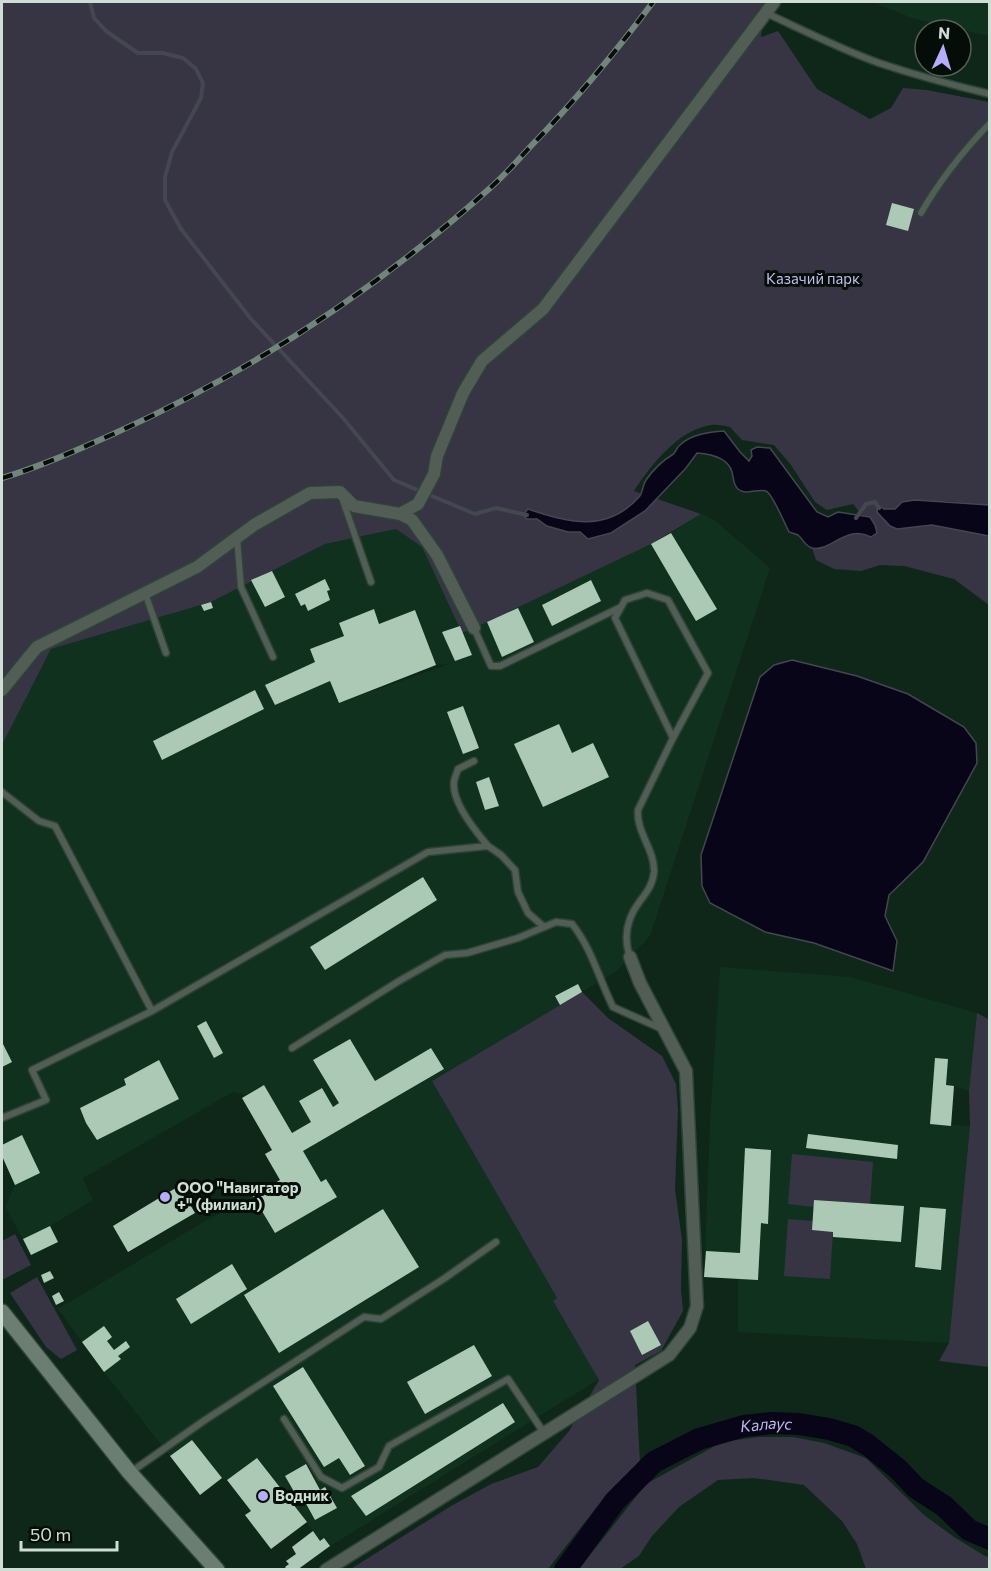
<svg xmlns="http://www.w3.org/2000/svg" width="991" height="1571" viewBox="0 0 991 1571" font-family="Commissioner,sans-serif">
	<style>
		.built { fill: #10311e; fill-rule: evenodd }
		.green { fill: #373544 }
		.water { fill: #090518; stroke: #444650; stroke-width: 1.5 }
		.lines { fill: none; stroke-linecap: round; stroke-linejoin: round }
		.stream { stroke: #444650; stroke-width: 4 }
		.river { stroke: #090518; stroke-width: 22 }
		.building { fill: #acc9b6 }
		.service-casing { stroke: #2d4437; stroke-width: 9 }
		.minor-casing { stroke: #2d4437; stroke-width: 15 }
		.secondary-casing { stroke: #2d4437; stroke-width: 18 }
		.service { stroke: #515d55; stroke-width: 6 }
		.minor { stroke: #515d55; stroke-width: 12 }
		.secondary { stroke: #6c7e72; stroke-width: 15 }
		.rail-casing { stroke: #72857a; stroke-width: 6 }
		.rail { stroke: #040d07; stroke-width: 4; stroke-dasharray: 11; stroke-linecap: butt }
		.poi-dot { fill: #b6acf8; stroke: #040d07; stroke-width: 2 }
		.labels { text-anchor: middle; stroke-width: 6; stroke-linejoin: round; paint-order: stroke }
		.park-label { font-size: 15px; fill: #c1bcee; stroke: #040d07 }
		.poi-label { font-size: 15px; font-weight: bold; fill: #cfded4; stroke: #040d07; text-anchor: start }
		.water-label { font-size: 16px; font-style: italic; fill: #beb9eb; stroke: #040d07 }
	</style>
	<rect width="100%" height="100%" fill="#0e2719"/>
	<path class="built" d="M872,2H989V36L912,18Z
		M701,514L714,520L770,568L650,936L617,971L432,1081L557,1298L553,1301L599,1379L330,1546L297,1569H287L285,1567L289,1564L286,1561L296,1554L292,1547L313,1531L258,1458L227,1480L222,1478L192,1440L170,1456L104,1372L58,1309L205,1221L253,1196L275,1233L336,1197L326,1179L321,1182L303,1151L444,1069L431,1048L375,1081L350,1039L314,1060L339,1103L333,1107L322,1088L300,1101L311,1122L292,1133L264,1085L246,1095L233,1092L83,1178L93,1200L50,1226L23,1239L5,1207L15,1185L2,1156V1067L11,1062L2,1045V745L51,649L211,602L325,544L396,529L422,547L460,626L443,633L455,661L472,655L462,633L671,533ZM374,609L379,624L415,610L436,665L449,664L339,703L330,681L265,685L315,662L310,649L344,636L339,623Z
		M720,967L851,977L977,1013L969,1091L954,1086L951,1125L970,1126L949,1343L738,1332V1279L704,1277L710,1124Z"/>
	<path class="green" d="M2,2H764L761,37L778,31L817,89L870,119L891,108L903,88L927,90L989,102V505L947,501L884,510L897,529L932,525L989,536V605L954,579L904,566L880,565L861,571L834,569L816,560L812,548C830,546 844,535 862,532L870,517L862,515L853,504L827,510L815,502L791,465L774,445L742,440L730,427C724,426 717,424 711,425C679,429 650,466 634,491L701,514L651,544L487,622L462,633L422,547L396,529L325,544L211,602L51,649L2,745Z
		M582,992L608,1018L662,1056L676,1084L678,1110L675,1189L682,1240L681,1289L683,1311L661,1351L635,1365L640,1464L596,1508L548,1569L349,1570L451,1506L491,1484L538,1467L569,1431L599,1380L553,1301L557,1298L432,1081Z
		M977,1013L990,1020L989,1367L939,1361L949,1343L970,1126L969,1091Z
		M792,1154L873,1162L870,1204L815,1200L814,1207L788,1204Z
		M788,1219L813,1221L833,1232L830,1279L784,1276Z
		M15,1234L31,1265L2,1280V1241Z
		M37,1277L77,1350L61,1359L46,1347L10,1293Z
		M758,1437H793L824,1443L866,1458L924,1515L954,1537L985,1556L989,1557V1569H866L857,1544L842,1521L804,1485L754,1478L718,1480L679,1507L652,1536L639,1556L620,1569H579L646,1484L722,1442Z"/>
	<path class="water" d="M724,431L740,452L749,461L752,456L751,450L757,447L770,448L817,512L828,517L838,512L870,517L875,525L877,533L871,537C846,524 831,552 812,548C805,546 803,539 798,535C795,534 792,533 789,532C785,524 772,493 766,491C758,488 746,496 738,489C733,485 734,479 732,472C728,457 710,454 697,453L686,468L645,511L611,533L588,539L580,532H568L547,526L537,519H527L523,515L528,509C568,523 607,533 639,497C643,493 642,486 646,480C653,470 662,461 672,455C676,453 676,448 680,445C691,434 710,432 724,431Z
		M915,500L989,505V536L932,525L897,529L890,526L877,512L878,505L884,509H895L902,502Z
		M792,660L857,676L908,694L964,727L976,743L977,763L923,862L889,895L885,916L897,941L893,971L814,943L765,932L710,903L702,886L701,855L760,677L774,665Z"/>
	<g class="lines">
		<path class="stream" d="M90,2L94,18L106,31L138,53H163L183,58L196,69L203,83L201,98L172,152L165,177V200L181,229L251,319L343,418L394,480L475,514L496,508L527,515
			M856,518L866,504L875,502L879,508"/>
		<path class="river" id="s1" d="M565,1570L615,1501L654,1462L699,1439L744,1426L772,1423L799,1424L829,1429L853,1436L868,1445L898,1469L916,1488L944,1506L969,1530L990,1539"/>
	</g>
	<path class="building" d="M892,203L914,209L908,231L886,225Z
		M671,533L717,609L696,621L651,544Z
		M272,571L285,597L265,607L251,580Z
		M325,579L330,590L327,591L330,600L308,611L305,604L301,606L295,594Z
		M591,580L601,601L552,626L542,605Z
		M211,602L213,608L204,611L201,605Z
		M518,608L534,642L502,657L487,622Z
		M374,609L379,624L415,610L436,665L339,703L330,681L275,705L265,685L315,662L310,649L344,636L339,623Z
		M460,626L472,655L455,661L442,632Z
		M255,690L264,709L162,760L153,741Z
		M463,706L479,748L463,754L447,712Z
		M559,724L572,753L593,743L609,777L543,807L514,744Z
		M489,777L499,806L485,810L476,782Z
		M423,877L437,900L325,970L310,947Z
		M578,984L582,992L560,1005L555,996Z
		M206,1021L223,1053L214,1058L197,1026Z
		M350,1039L375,1081L431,1048L444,1069L303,1151L321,1182L326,1179L337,1197L275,1233L253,1196L280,1180L265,1154L272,1150L242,1098L264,1085L292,1133L311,1122L299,1101L322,1088L333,1107L339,1103L313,1060Z
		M3,1044L12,1062L2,1067V1045Z
		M935,1058L948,1059L946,1085L954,1086L951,1126L930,1124Z
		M159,1060L179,1099L97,1140L86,1123L80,1108L126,1085L124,1079Z
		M808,1134L898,1145L897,1159L806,1148Z
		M22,1135L40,1173L15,1185L2,1156V1145Z
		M745,1148L771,1150L768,1224L761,1223L758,1280L704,1277L706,1251L740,1253Z
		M179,1186L195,1213L128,1252L113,1226Z
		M814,1200L904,1206L901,1242L833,1237V1232L812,1230Z
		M920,1207L946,1209L941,1270L915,1267Z
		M383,1209L419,1267L279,1353L244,1295Z
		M50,1226L58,1242L31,1255L23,1239Z
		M232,1264L247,1289L191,1324L176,1299Z
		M50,1271L54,1278L44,1283L41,1275Z
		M59,1292L64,1301L56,1305L52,1296Z
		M648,1321L661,1345L642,1355L630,1331Z
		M104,1326L112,1337L107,1341L114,1350L126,1341L130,1347L118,1356L121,1359L104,1372L82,1342Z
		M474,1345L492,1376L425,1414L407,1382Z
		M303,1367L365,1466L350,1475L339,1458L324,1467L273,1386Z
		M503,1403L515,1422L366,1516L351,1496Z
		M192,1440L222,1478L200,1495L170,1456Z
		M257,1458L307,1522L271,1549L245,1515L251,1511L227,1480Z
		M306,1464L320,1490L325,1487L337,1508L315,1520L304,1500L300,1502L285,1476Z
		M313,1531L320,1541L324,1538L330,1546L297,1570H287L285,1567L289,1564L286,1561L296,1554L292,1547Z"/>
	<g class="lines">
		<g class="service-casing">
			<path id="service" d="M766,13C803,30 840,49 879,63C915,75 952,85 990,94
				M921,213C940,180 963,151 990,123
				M342,498L371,582
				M237,538L241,587L273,657
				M145,593L166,653
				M474,628L491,666H500L619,608
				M474,761L458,769C457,773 454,778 454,783C452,802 476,832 488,846
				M2,792L39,821L55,826L152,1011L32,1070L46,1100L2,1118
				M630,957C623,937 627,918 640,901C647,892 653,884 654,872C655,850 636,832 638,810L673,738L708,673L668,600L647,593L625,600L615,618L673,738
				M152,1011L428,852L488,846L501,855L515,870L518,892L528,913L543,926
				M292,1048L399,981L445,955L467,953L518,938L556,922L572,924C592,949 599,979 613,1007L662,1029
				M284,1419L321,1477L342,1488L379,1467L389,1446L508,1379L544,1433
				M131,1472L205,1420L364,1317L381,1319L445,1278L496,1242"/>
		</g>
		<g class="minor-casing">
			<path id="minor" d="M400,514L412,520L437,555L474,628
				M2,690L37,647L197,567L254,525L310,493L340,492L354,506L400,514L418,504L434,474L437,456L463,393L482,361L543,309L774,2
				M326,1570L669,1355L690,1328L697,1306L686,1071L640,983L630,957"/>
		</g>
		<g class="secondary-casing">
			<path id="secondary" d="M2,1312L130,1473L217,1570"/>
		</g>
		<use href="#service" class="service"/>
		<use href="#minor" class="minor"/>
		<use href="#secondary" class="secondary"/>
		<g class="rail-casing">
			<path id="rail" d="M2,478C39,467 75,451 111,435C249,373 376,290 489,189C504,176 517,161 530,147C575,101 615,53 653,2"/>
		</g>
		<use href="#rail" class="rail"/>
	</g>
	<g class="poi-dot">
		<circle cx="165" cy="1197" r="6"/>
		<circle cx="263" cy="1496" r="6"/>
	</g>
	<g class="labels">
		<g class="park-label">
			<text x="813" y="284">Казачий парк</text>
		</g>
		<g class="poi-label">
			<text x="177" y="1193">ООО "Навигатор<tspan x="177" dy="17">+" (филиал)</tspan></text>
			<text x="275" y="1501">Водник</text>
		</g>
		<g class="water-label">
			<text dy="6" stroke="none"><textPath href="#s1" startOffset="260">Калаус</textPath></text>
		</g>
	</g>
	<rect width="991" height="1571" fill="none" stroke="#cfded4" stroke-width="6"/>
	<g transform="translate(943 48) rotate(4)"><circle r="28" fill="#040d07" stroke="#556159" stroke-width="1.5"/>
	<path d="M0-4.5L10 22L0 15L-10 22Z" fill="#b6acf8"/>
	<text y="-9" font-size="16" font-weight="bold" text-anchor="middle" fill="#cfded4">N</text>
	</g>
	<path d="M21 1541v9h96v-9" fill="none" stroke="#cfded4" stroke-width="3"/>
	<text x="30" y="1541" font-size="18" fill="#cfded4" stroke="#040d07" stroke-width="4.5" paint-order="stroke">50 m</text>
</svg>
